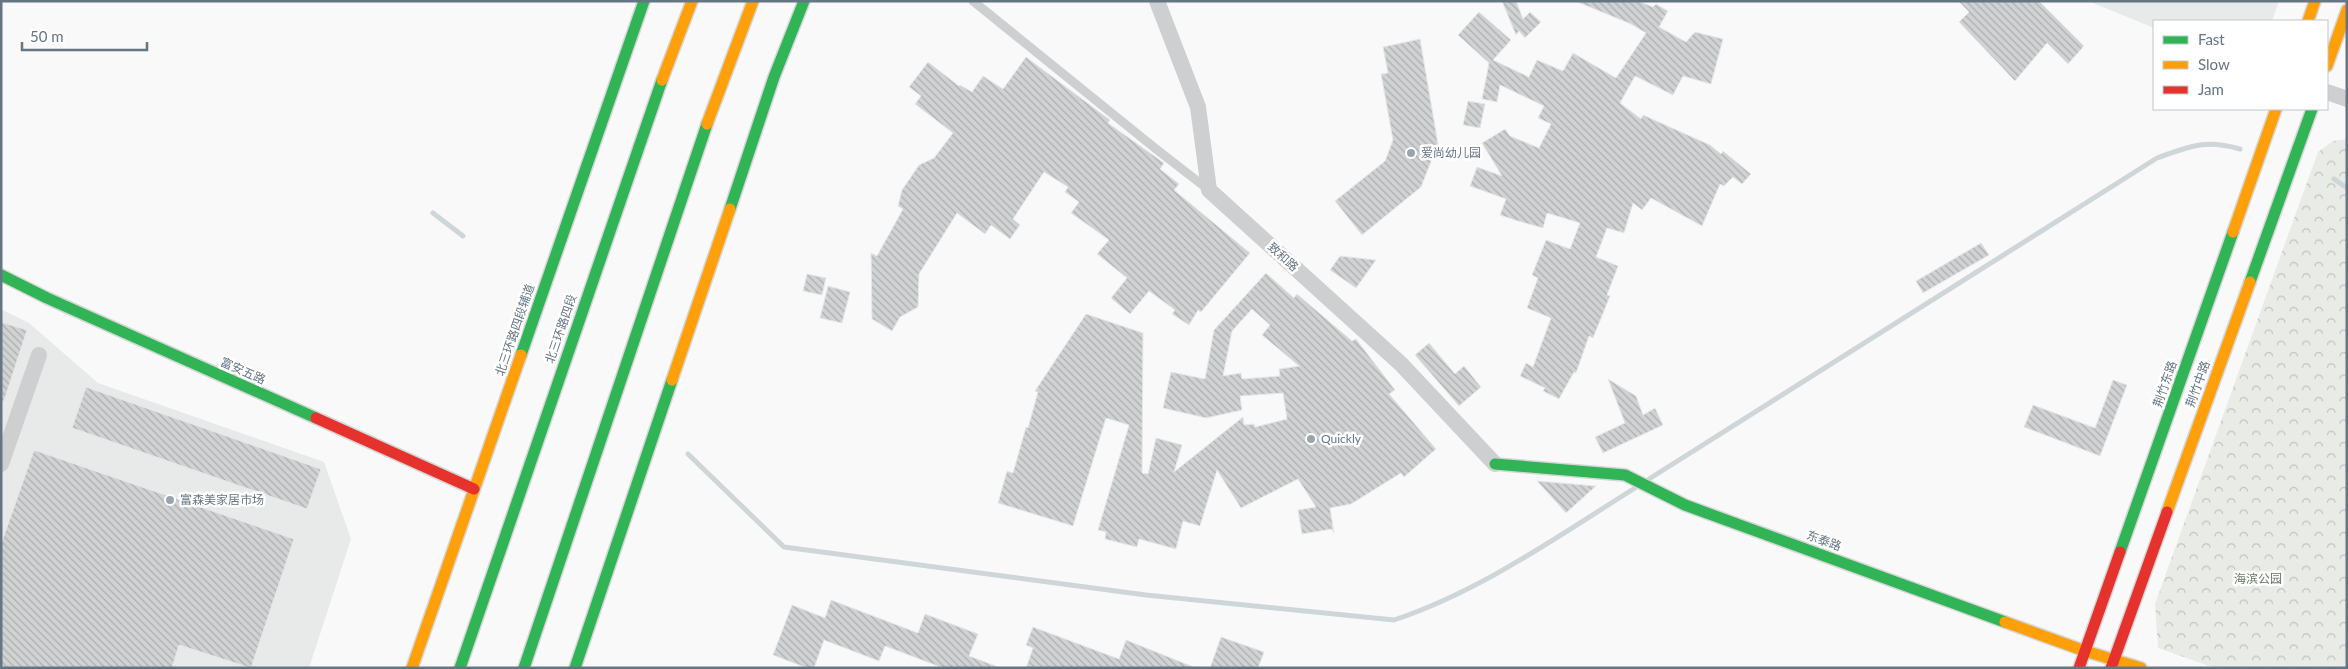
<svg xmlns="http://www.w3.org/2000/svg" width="2348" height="669" viewBox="0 0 2348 669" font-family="Lato,'Noto Sans SC',sans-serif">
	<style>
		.built { fill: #e8e9e9 }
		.park { fill: url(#park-crowns) }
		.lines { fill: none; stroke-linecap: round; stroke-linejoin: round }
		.stream { stroke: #ced6d9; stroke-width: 5 }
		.building { fill: url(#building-back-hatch); stroke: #e8e8e8; fill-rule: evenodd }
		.fast-casing { stroke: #d5d6d7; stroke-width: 14 }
		.slow-casing { stroke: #d5d6d7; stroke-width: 14 }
		.jam-casing { stroke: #d5d6d7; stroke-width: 14 }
		.lane { stroke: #cecfd0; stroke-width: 9 }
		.street { stroke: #cecfd0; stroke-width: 16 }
		.fast { stroke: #30b455; stroke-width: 11 }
		.slow { stroke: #ff9f0a; stroke-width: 11 }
		.jam { stroke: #e5322d; stroke-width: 11 }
		.poi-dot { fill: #99a4ac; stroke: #fff; stroke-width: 2 }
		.labels { text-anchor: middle; stroke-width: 5; stroke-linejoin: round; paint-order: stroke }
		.poi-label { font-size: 12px; fill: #657683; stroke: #fff; text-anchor: start }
		.street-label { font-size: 12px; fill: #657683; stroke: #fff }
		.park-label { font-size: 12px; fill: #687a64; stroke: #fff }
	</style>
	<defs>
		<pattern id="park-crowns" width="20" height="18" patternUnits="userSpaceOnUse" patternTransform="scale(1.25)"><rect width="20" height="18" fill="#e8ebe6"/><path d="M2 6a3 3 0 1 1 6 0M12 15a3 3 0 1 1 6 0" fill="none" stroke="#c0c3c0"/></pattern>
		<pattern id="building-back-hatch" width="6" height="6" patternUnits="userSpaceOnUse" patternTransform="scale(1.25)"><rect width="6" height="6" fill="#d0d2d3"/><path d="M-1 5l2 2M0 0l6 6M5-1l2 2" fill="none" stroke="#acafb1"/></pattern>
	</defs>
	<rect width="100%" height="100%" fill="#f9f9f9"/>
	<path class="built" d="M2088,1H2279L2272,21H2154V28Z
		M1,309L29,323L98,383L324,462L351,539L309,668H1Z"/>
	<path class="park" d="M2347,139V668H2215L2158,648L2155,604L2318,152L2333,141Z"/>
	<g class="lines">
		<path class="stream" d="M2334,179L2347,188
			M433,213L463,236
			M688,454L784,547L1146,595L1394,620C1481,591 1558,536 1635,488
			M1649,479L2157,158C2190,146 2205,139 2240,149"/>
	</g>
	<path class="building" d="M1502,1H1516L1523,19L1530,12L1541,22L1525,38L1519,31L1516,35Z
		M1575,1H1638L1653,7L1656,4L1668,11L1659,27L1686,42L1695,32L1723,39L1711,84L1683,76L1673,95L1635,76L1620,103L1641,119L1643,115L1710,145L1721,154L1723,151L1751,174L1742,184L1733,177L1724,186L1720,184L1702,226L1651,198L1642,210L1633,203L1624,233L1607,228L1596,257L1618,266L1607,295L1610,296L1593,338L1589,336L1576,373L1574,372L1559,399L1543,391L1545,388L1520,376L1526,363L1533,367L1551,318L1527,308L1538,278L1532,275L1546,240L1570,249L1580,223L1547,213L1543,228L1518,221L1500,215L1506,199L1470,186L1477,167L1502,176L1482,143L1505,129L1510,136L1539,148L1551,124L1538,118L1544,106L1500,85L1497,102L1482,99L1489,63L1458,35L1479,12L1511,40L1493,60L1529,77L1537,60L1563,71L1573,53L1616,78L1646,33L1631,24Z
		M1958,1H2039L2084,46L2068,64L2047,43L2015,81L1959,22L1969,12Z
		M1420,39L1438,144L1421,187L1362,235L1335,201L1385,161L1393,140L1381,74L1388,73L1383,47Z
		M1026,57L1110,120L1108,123L1164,163L1160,169L1179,184L1174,190L1250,253L1201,312L1198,310L1189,325L1172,314L1175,310L1149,291L1130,314L1111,298L1127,278L1097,254L1109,240L1071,213L1079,202L1065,192L1068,187L1044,172L1013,219L1020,225L1010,239L991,225L985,234L957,213L919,274L918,307L900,317L892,331L872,319L871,253L877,256L903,209L898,206L902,190L919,165L934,158L953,133L915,104L921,96L909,87L928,62L959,86L960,85L972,92L983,76L1003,89Z
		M1468,101L1485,104L1480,128L1463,125Z
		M1981,243L1989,255L1923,293L1916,281Z
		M1340,256L1376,260L1356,288L1330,270Z
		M1266,273L1294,298L1297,294L1352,341L1356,339L1395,390L1389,394L1436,449L1404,477L1401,473L1351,504L1330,508L1334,533L1332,529L1302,534L1298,510L1316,507L1298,479L1241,508L1217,470L1200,526L1183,521L1176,549L1139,539L1137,547L1105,539L1106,532L1098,530L1129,425L1106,418L1073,526L998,503L1007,471L1013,473L1026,427L1028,428L1038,392L1035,391L1086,314L1143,333L1142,473L1148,474L1156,438L1182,445L1174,472L1243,417L1244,425L1254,424L1255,427L1287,419L1283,393L1240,396L1242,410L1206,418L1163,408L1171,372L1205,379L1214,330ZM1252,309L1270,325L1262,335L1299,366L1279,369L1280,376L1242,379L1241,373L1223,376L1232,331Z
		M807,274L826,278L822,295L803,291Z
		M828,286L850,292L842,323L820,318Z
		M1,322L27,330L4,401H1Z
		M1429,343L1455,374L1464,366L1481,387L1459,406L1415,355Z
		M1608,379L1636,396L1643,415L1655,408L1663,425L1603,453L1595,437L1625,423Z
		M2113,380L2127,385L2100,456L2024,427L2033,405L2095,428Z
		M86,387L321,469L307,509L72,428Z
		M34,450L294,539L251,668L179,645L172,668H1V544Z
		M1537,481L1596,486L1566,513Z
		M831,600L918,633L925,614L978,634L969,656L996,666V668H943L885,646L879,661L824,640L814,668H807L773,655L792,605L825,618Z
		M1033,627L1119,659L1126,640L1196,668H1026L1033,648L1026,645Z
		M1221,637L1264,652L1258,668H1210Z"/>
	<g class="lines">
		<g class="fast-casing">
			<path id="fast" d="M730,209L774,77L804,1
				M1,275L47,298L316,418
				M2250,282L2312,109
				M521,355L644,1
				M1495,464L1625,475L1685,505L2005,622
				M2120,552L2233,232
				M460,668L662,80
				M524,668L707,124
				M575,668L672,380"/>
		</g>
		<g class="slow-casing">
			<path id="slow" d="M2308,21L2315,1
				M2327,66L2347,10
				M662,80L692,1
				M707,124L753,1
				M2233,232L2276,109
				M672,380L730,209
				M2167,512L2250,282
				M2005,622L2085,651L2141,668
				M412,668L521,355"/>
		</g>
		<g class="jam-casing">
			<path id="jam" d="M316,418L474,489
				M2079,668L2120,552
				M2111,668L2167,512"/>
		</g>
		<path class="lane" d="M973,1L1156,149L1209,190"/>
		<path class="street" d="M1157,1L1198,107L1209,190L1401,364L1495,464
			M2327,92L2347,99
			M1,464L39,355"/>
		<use href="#fast" class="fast"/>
		<use href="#slow" class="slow"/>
		<use href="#jam" class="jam"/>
	</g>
	<g class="poi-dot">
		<circle cx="1411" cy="153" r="5"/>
		<circle cx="1311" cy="439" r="5"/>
		<circle cx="170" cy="500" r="5"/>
	</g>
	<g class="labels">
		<g class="poi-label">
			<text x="1421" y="157">爱尚幼儿园</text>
			<text x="1321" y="443">Quickly</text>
			<text x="180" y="504">富森美家居市场</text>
		</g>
		<g class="street-label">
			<text transform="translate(1283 257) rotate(42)" y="4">致和路</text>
			<text transform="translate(561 329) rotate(-71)" y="4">北三环路四段</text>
			<text transform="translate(515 330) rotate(-71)" y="4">北三环路四段辅道</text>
			<text transform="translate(243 371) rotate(24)" y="4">富安五路</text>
			<text transform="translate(2165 384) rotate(-71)" y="4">荆竹东路</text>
			<text transform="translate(2198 384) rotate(-70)" y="4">荆竹中路</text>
			<text transform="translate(1824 541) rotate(20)" y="4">东泰路</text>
		</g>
		<g class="park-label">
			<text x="2258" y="583">海滨公园</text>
		</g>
	</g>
	<rect width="2348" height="669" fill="none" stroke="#657683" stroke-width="5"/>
	<rect x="2153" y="20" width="175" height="90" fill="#ffffff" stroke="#c1c8cd"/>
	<rect x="2163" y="36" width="25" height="8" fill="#30b455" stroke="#c1c8cd"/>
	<text x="2198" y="45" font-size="15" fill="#657683">Fast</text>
	<rect x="2163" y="61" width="25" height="8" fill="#ff9f0a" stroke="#c1c8cd"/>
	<text x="2198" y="70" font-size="15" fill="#657683">Slow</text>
	<rect x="2163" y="86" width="25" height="8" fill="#e5322d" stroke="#c1c8cd"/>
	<text x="2198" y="95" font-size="15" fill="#657683">Jam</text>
	<path d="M22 42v8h125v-8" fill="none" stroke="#657683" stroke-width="2.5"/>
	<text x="30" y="42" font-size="15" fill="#657683" stroke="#ffffff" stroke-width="4" paint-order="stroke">50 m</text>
</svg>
